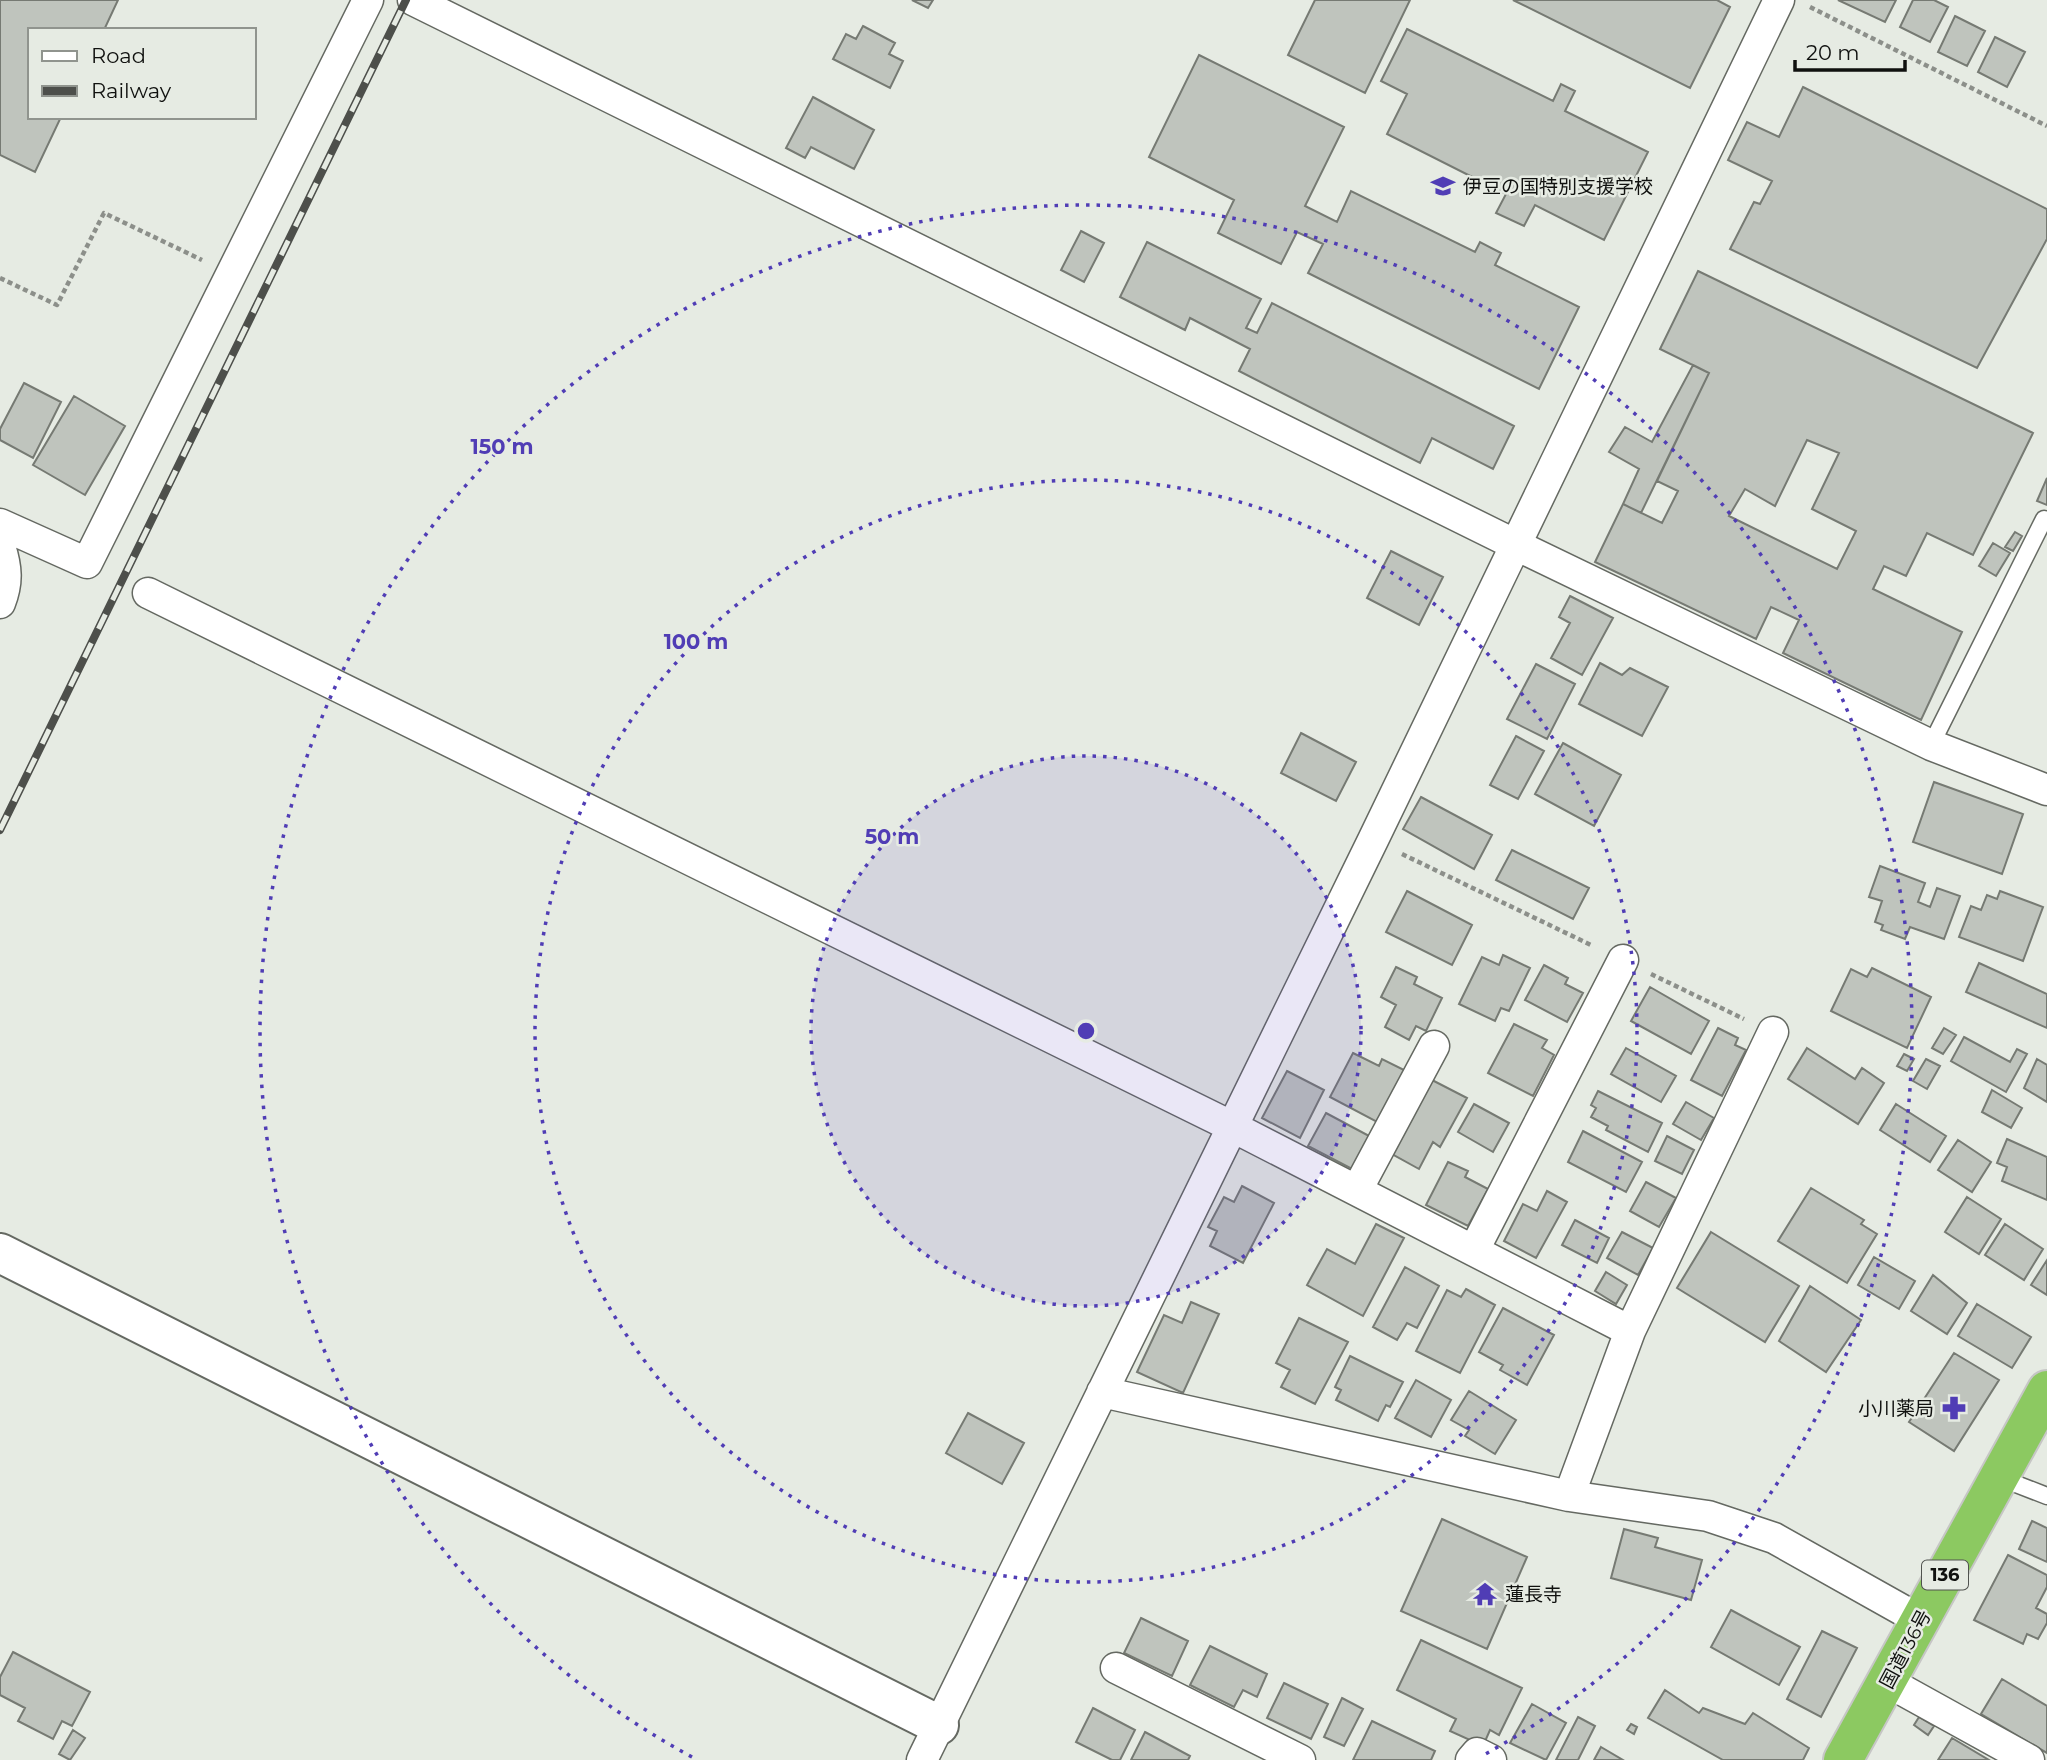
<svg xmlns="http://www.w3.org/2000/svg" width="2047" height="1760" viewBox="0 0 2047 1760" font-family="Montserrat,'Noto Sans JP',sans-serif">
	<style>
		.building { fill: #bfc4bd; stroke: #767a73; stroke-width: 2; fill-rule: evenodd }
		.lines { fill: none; stroke-linecap: round; stroke-linejoin: round }
		.lane-casing { stroke: #656962; stroke-width: 19 }
		.street-casing { stroke: #656962; stroke-width: 33 }
		.secondary-casing { stroke: #656962; stroke-width: 42 }
		.highway-casing { stroke: #c6c6c5; stroke-width: 42 }
		.path { stroke: #8c8f8a; stroke-width: 4.5; stroke-dasharray: 5 3.5; stroke-linecap: butt }
		.lane { stroke: #fff; stroke-width: 16 }
		.street { stroke: #fff; stroke-width: 30 }
		.secondary { stroke: #fff; stroke-width: 38 }
		.highway { stroke: #8cc961; stroke-width: 38 }
		.rail-casing { stroke: #4d4f4b; stroke-width: 8 }
		.rail { stroke: #e6ebe3; stroke-width: 5; stroke-dasharray: 16; stroke-linecap: butt }
		.ring { fill: none; stroke: #503db5; stroke-width: 3.5; stroke-dasharray: 3.5 7 }
		.labels { text-anchor: middle; stroke-width: 5; stroke-linejoin: round; paint-order: stroke }
		.shield { fill: #e6ebe3; stroke: #50524f; stroke-width: 2 }
		.shield-label { font-size: 18px; font-weight: bold; fill: #10110f }
		.poi-label { font-size: 19px; fill: #10110f; stroke: #e6ebe3; text-anchor: start }
		.street-label { font-size: 19px; fill: #10110f; stroke: #e6ebe3 }
		.centre { fill: #503db5; stroke: #e6ebe3; stroke-width: 3.5 }
		.ring-label { font-size: 21px; text-anchor: middle; font-weight: bold; fill: #503db5; stroke: #e6ebe3; stroke-width: 5; stroke-linejoin: round; paint-order: stroke }
	</style>
	<rect width="100%" height="100%" fill="#e6ebe3"/>
	<path class="building" d="M0,0H118L104,30H30V117H61L35,172L0,155Z
		M912,0H933L928,8Z
		M1315,0H1410L1365,93L1288,55Z
		M1513,0H1717L1730,7L1690,88Z
		M1838,0H1896L1885,22Z
		M1913,0H1934L1948,7L1930,42L1900,27Z
		M1955,16L1985,31L1967,66L1938,52Z
		M863,26L895,43L889,54L903,61L890,88L833,59L846,34L856,39Z
		M1407,29L1553,101L1561,84L1575,91L1565,111L1648,152L1604,240L1535,205L1524,226L1496,213L1506,194L1387,134L1407,94L1381,81Z
		M1995,37L2025,52L2007,87L1978,72Z
		M1199,55L1344,127L1305,206L1337,222L1351,191L1475,252L1480,242L1501,253L1495,265L1579,307L1539,389L1308,273L1323,244L1297,232L1281,264L1218,233L1234,200L1149,157Z
		M1803,87L2047,209V239L1977,368L1730,249L1754,202L1760,204L1772,181L1728,160L1747,122L1779,137Z
		M813,97L874,130L854,169L811,147L805,158L786,148Z
		M1081,231L1104,243L1084,282L1061,270Z
		M1147,242L1261,299L1246,328L1257,333L1272,303L1514,426L1493,469L1432,438L1420,463L1239,371L1250,349L1190,318L1185,330L1120,297Z
		M1698,271L2033,433L1973,555L1927,533L1906,576L1884,566L1873,589L1962,632L1921,720L1783,653L1799,620L1771,607L1756,639L1595,562L1623,504L1662,523L1678,491L1657,481L1709,373L1660,349ZM1807,440L1839,453L1812,509L1856,531L1837,569L1729,516L1745,489L1775,506Z
		M1693,365L1709,373L1641,513L1623,504L1639,469L1609,452L1625,427L1652,442Z
		M24,383L61,402L33,458L0,440V429Z
		M74,396L125,426L85,495L33,465Z
		M2047,478V505L2037,501Z
		M2015,532L2022,536L2013,551L2005,547Z
		M1993,543L2010,553L1996,576L1979,566Z
		M1391,551L1443,577L1419,625L1367,598Z
		M1570,596L1613,618L1582,675L1551,658L1570,623L1559,617Z
		M1600,663L1622,675L1630,668L1668,687L1642,736L1579,704Z
		M1536,664L1575,684L1547,739L1507,719Z
		M1301,733L1356,762L1336,801L1281,773Z
		M1516,736L1544,751L1518,799L1490,785Z
		M1563,743L1621,775L1594,826L1535,794Z
		M1934,782L2023,814L2002,874L1913,842Z
		M1421,797L1492,835L1474,869L1403,829Z
		M1512,850L1589,888L1573,919L1496,880Z
		M1880,866L1925,883L1918,902L1930,907L1937,888L1960,896L1944,939L1910,927L1905,939L1881,930L1883,925L1875,922L1882,901L1869,897Z
		M1407,891L1472,925L1452,965L1386,932Z
		M2000,891L2043,907L2023,961L1959,937L1971,906L1981,910L1987,895L1997,899Z
		M1503,955L1530,968L1509,1011L1501,1008L1495,1021L1459,1004L1482,957L1499,965Z
		M1979,963L2047,994V1028L1966,992Z
		M1544,965L1568,978L1565,984L1583,993L1567,1022L1525,1000Z
		M1396,967L1417,977L1414,984L1442,998L1426,1031L1416,1026L1409,1040L1385,1027L1396,1005L1381,997Z
		M1872,968L1931,997L1907,1048L1831,1011L1851,969L1867,977Z
		M1650,987L1709,1021L1691,1054L1631,1021Z
		M1514,1024L1547,1040L1542,1048L1554,1055L1533,1096L1488,1073Z
		M1718,1028L1738,1038L1735,1045L1746,1050L1722,1096L1691,1080Z
		M1944,1028L1956,1035L1943,1054L1932,1048Z
		M1964,1037L2010,1062L2017,1049L2027,1054L2006,1092L1951,1061Z
		M1626,1048L1676,1076L1661,1102L1611,1074Z
		M1807,1048L1855,1079L1862,1068L1884,1083L1858,1124L1788,1079Z
		M1353,1053L1379,1066L1382,1059L1406,1071L1379,1123L1330,1097Z
		M1904,1054L1914,1059L1907,1071L1897,1066Z
		M1926,1059L1940,1066L1927,1089L1913,1081Z
		M2037,1059L2047,1065V1102L2024,1088Z
		M1287,1071L1324,1090L1300,1138L1262,1118Z
		M1432,1080L1467,1098L1440,1147L1433,1142L1419,1169L1392,1154Z
		M1992,1090L2022,1108L2011,1128L1982,1112Z
		M1598,1091L1662,1123L1648,1152L1606,1130L1608,1126L1591,1117L1596,1108L1591,1105Z
		M1686,1102L1714,1118L1701,1140L1673,1124Z
		M1474,1104L1509,1123L1493,1152L1458,1132Z
		M1896,1104L1946,1136L1930,1162L1880,1130Z
		M1326,1113L1371,1137L1354,1170L1308,1146Z
		M1583,1131L1642,1162L1626,1192L1568,1162Z
		M1667,1136L1694,1150L1682,1174L1655,1161Z
		M2007,1139L2047,1157V1200L2002,1181L2007,1167L1997,1163Z
		M1958,1140L1991,1162L1972,1192L1938,1170Z
		M1448,1162L1468,1171L1465,1177L1488,1189L1468,1226L1426,1205Z
		M1646,1182L1676,1198L1659,1227L1630,1211Z
		M1242,1186L1274,1203L1243,1263L1210,1246L1217,1231L1208,1227L1224,1197L1234,1202Z
		M1811,1188L1864,1220L1861,1224L1877,1234L1847,1283L1778,1241Z
		M1547,1191L1567,1202L1536,1258L1504,1241L1523,1204L1537,1211Z
		M1967,1197L2001,1219L1979,1254L1945,1232Z
		M1575,1220L1609,1238L1597,1263L1562,1245Z
		M1376,1224L1404,1238L1363,1316L1307,1285L1327,1249L1355,1264Z
		M2005,1224L2043,1249L2024,1280L1985,1255Z
		M1622,1232L1653,1248L1638,1275L1607,1258Z
		M1711,1232L1799,1286L1765,1342L1677,1288Z
		M1874,1257L1915,1281L1899,1309L1858,1285Z
		M2047,1260V1295L2031,1285Z
		M1405,1267L1439,1286L1417,1328L1407,1323L1397,1340L1373,1327Z
		M1606,1272L1627,1285L1616,1304L1595,1291Z
		M1933,1275L1967,1303L1947,1334L1911,1311Z
		M1810,1286L1861,1320L1826,1372L1779,1341Z
		M1466,1289L1495,1305L1460,1373L1416,1351L1447,1290L1461,1297Z
		M1191,1302L1219,1314L1183,1393L1137,1372L1164,1315L1182,1323Z
		M1977,1304L2031,1337L2012,1368L1958,1336Z
		M1503,1308L1554,1335L1527,1385L1500,1370L1503,1365L1479,1352Z
		M1299,1318L1348,1342L1315,1404L1281,1387L1290,1370L1276,1363Z
		M1954,1353L1999,1380L1954,1451L1909,1422Z
		M1350,1356L1403,1382L1390,1407L1386,1405L1378,1421L1336,1400L1341,1390L1335,1387Z
		M1416,1380L1451,1400L1431,1437L1395,1418Z
		M1469,1391L1516,1420L1495,1454L1465,1436L1469,1430L1451,1420Z
		M968,1413L1024,1443L1002,1484L946,1453Z
		M1442,1519L1527,1557L1487,1649L1401,1611Z
		M2032,1521L2047,1528V1562L2019,1549Z
		M1624,1529L1658,1538L1655,1547L1702,1560L1691,1600L1611,1578Z
		M2008,1555L2047,1575V1587L2036,1608L2047,1614V1623L2038,1639L2027,1634L2023,1644L1974,1620Z
		M1731,1610L1800,1647L1779,1685L1711,1647Z
		M1141,1618L1188,1641L1172,1676L1124,1653Z
		M1822,1631L1857,1648L1821,1717L1787,1699Z
		M1421,1640L1522,1688L1499,1735L1490,1730L1483,1746L1450,1731L1456,1719L1397,1690Z
		M1210,1646L1267,1674L1257,1697L1243,1690L1234,1707L1190,1685Z
		M13,1652L90,1692L72,1726L62,1721L53,1739L18,1721L25,1708L0,1695V1677Z
		M2002,1679L2047,1706V1753L1981,1714Z
		M1284,1683L1328,1704L1311,1739L1267,1718Z
		M1665,1690L1699,1713L1703,1708L1745,1724L1753,1713L1809,1748L1803,1760H1723L1648,1718Z
		M1342,1698L1363,1709L1344,1746L1324,1737Z
		M1532,1704L1566,1723L1546,1760L1510,1743Z
		M1093,1708L1135,1730L1120,1760H1112L1076,1742Z
		M1578,1717L1595,1726L1578,1760H1556Z
		M1919,1717L1934,1726L1928,1735L1914,1725Z
		M1372,1721L1435,1751L1431,1760H1353Z
		M1631,1724L1637,1727L1634,1734L1627,1730Z
		M73,1730L85,1738L70,1760L59,1754Z
		M1145,1732L1190,1756L1188,1760H1131Z
		M1952,1738L1989,1760H1938Z
		M1601,1747L1623,1760H1594Z"/>
	<g class="lines">
		<g class="lane-casing">
			<path id="lane" d="M1931,745L2044,519L2047,521
				M1998,1477L2047,1496"/>
		</g>
		<g class="street-casing">
			<path id="street" d="M413,0L1516,545L1931,745L2047,790
				M0,524L87,563L368,0
				M0,546C7,568 8,582 0,603
				M148,593L1233,1127L1630,1331L1569,1496
				M1357,1190L1434,1046
				M1474,1250L1623,960
				M1630,1331L1773,1032
				M1102,1392L1569,1496L1708,1516L1774,1538L1920,1620
				M1116,1668L1300,1760
				M1888,1682L2029,1760
				M922,1760L1373,840L1779,0
				M1471,1760L1477,1753L1491,1760"/>
		</g>
		<g class="secondary-casing">
			<path id="secondary" d="M0,1253L939,1725"/>
		</g>
		<g class="highway-casing">
			<path id="highway" d="M1843,1760L2047,1390"/>
		</g>
		<path class="path" d="M1810,7L2047,126
			M0,278L57,305L104,213L202,260
			M1402,854L1593,946
			M1651,974L1744,1019"/>
		<use href="#lane" class="lane"/>
		<use href="#street" class="street"/>
		<use href="#secondary" class="secondary"/>
		<use href="#highway" class="highway"/>
		<g class="rail-casing">
			<path id="rail" d="M0,830L406,0"/>
		</g>
		<use href="#rail" class="rail"/>
	</g>
	<circle cx="1086" cy="1031" r="275" fill="#503db5" fill-opacity=".12"/>
	<g class="ring">
		<circle cx="1086" cy="1031" r="275"/>
		<circle cx="1086" cy="1031" r="551"/>
		<path d="M692 1757A826 826 0 1 1 1480 1757"/>
	</g>
	<defs>
		<g id="school-bare" transform="scale(1.89)"><path d="M0-5L7-2L0 1L-7-2ZM-4 1L0 2.5L4 1V4Q0 6-4 4Z" fill="#503db5" stroke="#e6ebe3" stroke-width="2.5" paint-order="stroke"/></g>
		<g id="pharmacy-bare" transform="scale(1.89)"><path d="M-2-6h4v4h4v4h-4v4h-4v-4h-4v-4h4Z" fill="#503db5" stroke="#e6ebe3" stroke-width="2.5" paint-order="stroke"/></g>
		<g id="temple-bare" transform="scale(1.89)"><path d="M0-6L5-2H3V0L6.5 2.5H4V6H1.5V3h-3V6H-4V2.5H-6.5L-3 0V-2H-5Z" fill="#503db5" stroke="#e6ebe3" stroke-width="2.5" paint-order="stroke"/></g>
	</defs>
	<g fill-rule="evenodd">
		<use href="#school-bare" x="1443" y="186"/>
		<use href="#pharmacy-bare" x="1954" y="1408"/>
		<use href="#temple-bare" x="1485" y="1594"/>
	</g>
	<g class="labels">
		<rect class="shield" x="1922" y="1560.5" width="46" height="29" rx="5"/>
		<g class="shield-label">
			<text x="1945" y="1581">136</text>
		</g>
		<g class="poi-label">
			<text x="1463" y="193">伊豆の国特別支援学校</text>
			<text x="1934" y="1415" text-anchor="end">小川薬局</text>
			<text x="1505" y="1601">蓮長寺</text>
		</g>
		<g class="street-label">
			<text transform="translate(1905 1649) rotate(-62)" y="7">国道136号</text>
		</g>
	</g>
	<circle cx="1086" cy="1031" r="10" class="centre"/>
	<g class="ring-label">
		<text x="502" y="454">150 m</text>
		<text x="696" y="649">100 m</text>
		<text x="892" y="844">50 m</text>
	</g>
	<rect x="28" y="28" width="228" height="91" fill="#e6ebe3" stroke="#90948e" stroke-width="2"/>
	<rect x="42" y="51" width="35" height="10" fill="#ffffff" stroke="#90948e" stroke-width="2"/>
	<text x="91" y="63" font-size="21" fill="#10110f">Road</text>
	<rect x="42" y="86" width="35" height="10" fill="#4d4f4b" stroke="#90948e" stroke-width="2"/>
	<text x="91" y="98" font-size="21" fill="#10110f">Railway</text>
	<path d="M1795 60v10h110v-10" fill="none" stroke="#10110f" stroke-width="3.5"/>
	<text x="1806" y="60" font-size="21" fill="#10110f" stroke="#e6ebe3" stroke-width="5" paint-order="stroke">20 m</text>
</svg>
